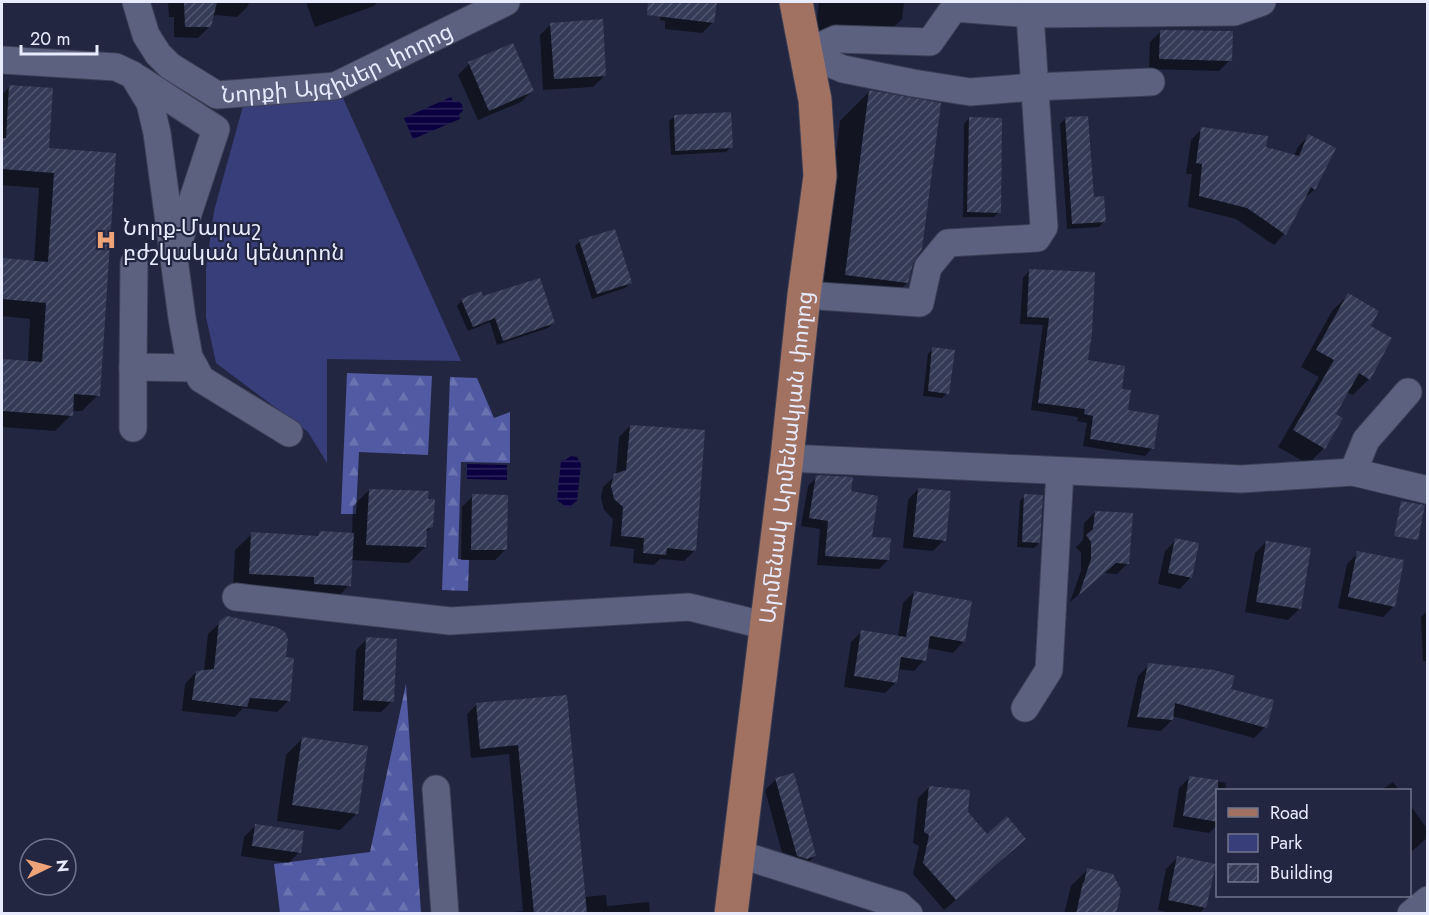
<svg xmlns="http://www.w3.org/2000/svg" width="1429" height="915" viewBox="0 0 1429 915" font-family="Jost,'Noto Sans Armenian',sans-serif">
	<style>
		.green { fill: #383e79 }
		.forest { fill: url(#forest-firs) }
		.water { fill: url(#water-rules) }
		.shadow { fill: #0007 }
		.building { fill: url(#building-hatch) }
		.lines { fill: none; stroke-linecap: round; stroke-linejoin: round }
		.minor-casing { stroke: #3c3f55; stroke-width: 29 }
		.major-casing { stroke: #3c3f55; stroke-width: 35 }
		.minor { stroke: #5b617f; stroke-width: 27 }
		.major { stroke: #a17262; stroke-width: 33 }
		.labels { text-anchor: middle; stroke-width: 4.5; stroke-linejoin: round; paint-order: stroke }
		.street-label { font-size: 22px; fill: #e7ebfd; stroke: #222641 }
		.poi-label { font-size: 22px; fill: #e7ebfd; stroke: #222641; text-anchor: start }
	</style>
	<defs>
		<pattern id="forest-firs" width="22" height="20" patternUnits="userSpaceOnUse" patternTransform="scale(1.5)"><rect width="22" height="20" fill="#515aa2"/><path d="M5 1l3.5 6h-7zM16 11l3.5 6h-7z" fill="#6a72b0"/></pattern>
		<pattern id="water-rules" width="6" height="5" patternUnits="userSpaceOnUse" patternTransform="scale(1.5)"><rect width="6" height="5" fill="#0a0040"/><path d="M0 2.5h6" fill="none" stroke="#2e255c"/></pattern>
		<pattern id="building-hatch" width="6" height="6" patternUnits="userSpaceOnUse" patternTransform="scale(1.5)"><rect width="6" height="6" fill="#353a56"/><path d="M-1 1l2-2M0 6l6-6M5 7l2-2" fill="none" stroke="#52576f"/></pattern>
	</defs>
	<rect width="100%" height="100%" fill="#222641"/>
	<path class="green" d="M343,98L461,361L327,359V463L308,432L216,363L206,317V269L214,211L243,106Z"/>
	<path class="forest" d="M347,373L432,376L428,455L359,452L356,514H341Z
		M450,377L477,378L494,418L510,412V463L461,462L458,559L469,560L468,591L442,590Z
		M406,684L421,913H280L274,864L370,852Z"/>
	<path class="water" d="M451,97L453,101H458L462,104L463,111L459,114L460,119L413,139L404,118Z
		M571,456L577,457L581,464L577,501L575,502L570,507L565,506L557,500L561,460H565Z
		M467,464L507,465V480L467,479Z"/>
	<path class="shadow" d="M168,2H249L248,6L237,17L216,15L212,17L209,27L198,38L174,37V17H169Z
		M306,2H378L374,6L315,27Z
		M663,2H715L713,22L702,33L665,29V21L660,20Z
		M819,2H904L902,19L875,45L815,37Z
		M551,24L604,76L593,87L543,90L540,35Z
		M1161,31L1230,60L1219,71L1149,69L1150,42Z
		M469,64L532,91L521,102L478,120L458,75Z
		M10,86L48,150L115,154L98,395L82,411H72L71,415L55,431L2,427V361L28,362L30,319L2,316V259L34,262L39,188L2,185V95Z
		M869,92L911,262L907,283L878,312L817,304L840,121Z
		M675,116L731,147L726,152L671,155L669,121Z
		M969,118L999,212L994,217H963L964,124Z
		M1065,119L1092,198L1104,221L1099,227L1067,229L1060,124Z
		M1202,129L1294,156L1298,147L1308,136L1334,149L1314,190L1302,200L1284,234L1274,245L1236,219L1188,207L1192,174H1186L1191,140Z
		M580,241L630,283L625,288L592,299L575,246Z
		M1030,270L1086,362L1120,390L1126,411L1152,448L1145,456L1083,446L1087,423L1077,421L1078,417L1031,410L1043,325L1020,324L1023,278Z
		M1348,295L1369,327V379L1353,395L1346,392L1333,414L1324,448L1308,464L1278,447L1319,377L1301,367L1332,311Z
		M482,298L553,323L548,328L497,345L490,322L468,331L457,306L462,300Z
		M933,349L947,393L942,398L923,396L928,354Z
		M630,426L695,550L684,561L660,559L654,565L633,563L634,549L610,546L613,519L604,510L601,498L603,487L616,475L619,437Z
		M817,477L849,493L870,538L888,560L879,569L817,565L820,529L801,526L808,486Z
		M918,489L944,540L933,551L903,548L908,500Z
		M369,490L432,527L425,533V547L409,563L351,560L349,585L333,602L233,589L235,550L252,534L315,538L320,533L352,534L353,506Z
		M473,496L506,549L495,560H461L462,507Z
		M1025,496L1039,543L1034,548L1017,547L1020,501Z
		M1095,512L1128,563L1117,574L1104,573L1070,602L1081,571V553L1076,547L1083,540L1084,523Z
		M1176,540L1190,578L1180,589L1158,584L1165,551Z
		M1266,542L1299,609L1288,620L1245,612L1255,553Z
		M1358,553L1394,606L1383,617L1338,608L1347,564Z
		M914,592L963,642L953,653L927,648L924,660L914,671L898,669L896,682L885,693L844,687L851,642L862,631L898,637L903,603Z
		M1428,610V661H1423L1421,617Z
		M220,623L284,658L288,701L277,712L243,708L235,717L182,711L185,684L196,672L204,671L208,634Z
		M367,639L392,701L381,712L353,711L356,650Z
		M1149,665L1230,690L1265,727L1254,738L1172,716V720L1161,731L1127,727L1138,676Z
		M566,696L584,897L606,895L607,906L649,902L650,914H495L523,911L509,754L471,758L467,714L477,704Z
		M303,738L357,813L340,830L277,821L286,755Z
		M1190,777L1226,783L1225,790H1218V824L1209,833L1173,827L1179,788Z
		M776,779L815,856L804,867H786L765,790Z
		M1393,782L1399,790H1381Z
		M929,787L966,812L987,836L1014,850L944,910L913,874L919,846L913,843L918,798Z
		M1410,805L1428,830V837L1410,853Z
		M255,826L299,852L289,863L241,856L244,837Z
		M1177,858L1205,907L1199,914H1173L1158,910L1166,869Z
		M1088,869L1114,914H1064L1071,886Z"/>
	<path class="building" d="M184,2H217L211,27H185Z
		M648,2H717L714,23L647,15Z
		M603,19L606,76L554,79L550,23Z
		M1160,30L1233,31L1232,61L1159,59Z
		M513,43L534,91L489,111L468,62Z
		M9,85L53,88L49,148L116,153L100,396L74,394L73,416L2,411V359L42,362L46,303L2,299V258L48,262L54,173L2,169V138H6Z
		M869,90L941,103L922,249L913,263L908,283L845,275Z
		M731,112L733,148L675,151L674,115Z
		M1088,116L1094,197L1104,196L1106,222L1072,224L1065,117Z
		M969,117L1002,118L1001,213L967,212Z
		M1201,127L1268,136L1266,147L1299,156L1308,134L1336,148L1315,190L1311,187L1286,235L1247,208L1199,196L1202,164L1196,163Z
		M615,229L632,283L597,294L579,240Z
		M1029,269L1095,272L1092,333L1088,360L1125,366L1122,389L1131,390L1128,410L1159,415L1154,449L1090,439L1093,416L1084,414L1085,409L1038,403L1049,318L1027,317Z
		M540,278L555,323L503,341L495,318L473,327L461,299L481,291L483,296Z
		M1348,293L1379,311L1371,326L1392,338L1370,380L1359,373L1336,414L1343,418L1325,449L1293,430L1334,360L1316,350Z
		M932,347L955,350L949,394L928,391Z
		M630,425L705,430L696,551L667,548L666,555L643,553L644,538L621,536L623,507L614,499L611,486L614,474L626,470Z
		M816,475L853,477L851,491L878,496L872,537L891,538L889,560L825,556L828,521L809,518Z
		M918,488L951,491L946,541L913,537Z
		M369,489L429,491L428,499H435L433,527L427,529L426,547L366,545Z
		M472,494L508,495L507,550H471Z
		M1024,494L1043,495L1040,543L1022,542Z
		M1401,501L1425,505L1418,540L1394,536Z
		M1095,511L1133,513L1129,564L1116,563L1079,595L1091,559V542L1086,535L1093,529Z
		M320,531L354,533L351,586L314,584V577L249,574L251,532L318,536Z
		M1175,538L1199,543L1192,578L1168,573Z
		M1266,541L1311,548L1301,609L1256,602Z
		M1357,551L1404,560L1395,607L1348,597Z
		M914,591L972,601L965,642L930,636L926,661L901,657L897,683L854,676L861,630L906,637Z
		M227,616L276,627L285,632L288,639L286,657L294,658L290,701L250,698L247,707L192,700L196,671L214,669L219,621Z
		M366,637L397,639L394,702L363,700Z
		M1148,663L1214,670L1235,676L1231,689L1274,700L1267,728L1175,703L1173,720L1137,717Z
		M567,695L587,914H534L518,745L480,749L476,703Z
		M302,737L368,746L358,814L292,805Z
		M794,773L816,856L807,859L797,856L775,778Z
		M1189,776L1218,780V822L1183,816Z
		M929,786L970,790L968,812L987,834L1007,816L1026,839L956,900L923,863L929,835L924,832Z
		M255,824L304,831L301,853L252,846Z
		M1177,856L1216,864L1206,908L1168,900Z
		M1087,868L1113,874L1121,890L1116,914H1076L1083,882L1084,883Z"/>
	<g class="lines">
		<g class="minor-casing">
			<g id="minor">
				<path id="s1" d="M136,2L146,35L158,54L170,66L217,95L335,86L506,2"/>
				<path d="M805,53L836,39L930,42L954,8L1030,14L1234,12L1262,2"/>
				<path d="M805,53L843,69L913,83L970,92L1034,87L1151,82"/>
				<path d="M2,60L116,67L133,75L150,103L157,133L182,318L189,357L201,379L289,433"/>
				<path d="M139,79L216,129L176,250"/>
				<path d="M134,263L133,367L195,368"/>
				<path d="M804,295L920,303L928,267L948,243L1037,238L1044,227L1030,14"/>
				<path d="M133,367V428"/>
				<path d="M787,458L1241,479L1353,472L1428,490"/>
				<path d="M1353,472L1366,440L1408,392"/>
				<path d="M236,597L450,621L689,607L767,626"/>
				<path d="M1025,708L1049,670L1060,471"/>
				<path d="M436,789L445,914"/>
				<path d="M739,854L899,905L909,914"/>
				<path d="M1411,914L1428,900"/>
			</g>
		</g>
		<g class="major-casing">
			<g id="major">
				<path id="s2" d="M731,914L787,458L804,295L820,176L815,100L796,2"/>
			</g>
		</g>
		<use href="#minor" class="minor"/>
		<use href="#major" class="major"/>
	</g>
	<defs>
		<g id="hospital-bare" transform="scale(1.62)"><path d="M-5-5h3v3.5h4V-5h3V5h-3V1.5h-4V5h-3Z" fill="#efa378" stroke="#222641" stroke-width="2.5" paint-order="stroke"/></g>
	</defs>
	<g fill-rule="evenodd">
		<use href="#hospital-bare" x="106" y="240"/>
	</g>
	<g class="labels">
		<g class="street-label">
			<text dy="8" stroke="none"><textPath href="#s1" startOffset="255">Նորքի Այգիներ փողոց</textPath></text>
			<text dy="8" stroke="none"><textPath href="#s2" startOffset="460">Արմենակ Արմենակյան փողոց</textPath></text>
		</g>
		<g class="poi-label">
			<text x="123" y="235">Նորք-Մարաշ<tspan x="123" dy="25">բժշկական կենտրոն</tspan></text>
		</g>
	</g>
	<rect width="1429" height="915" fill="none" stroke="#e7ebfd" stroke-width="6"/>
	<rect x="1216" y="789" width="195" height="108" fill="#222641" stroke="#71758c" stroke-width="1.5"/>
	<rect x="1228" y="808" width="30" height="9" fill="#a17262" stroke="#71758c" stroke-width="1.5"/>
	<text x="1270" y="819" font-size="18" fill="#e7ebfd">Road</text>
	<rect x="1228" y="834" width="30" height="18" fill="#383e79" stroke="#71758c" stroke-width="1.5"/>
	<text x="1270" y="849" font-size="18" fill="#e7ebfd">Park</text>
	<rect x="1228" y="864" width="30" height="18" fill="url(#building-hatch)" stroke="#71758c" stroke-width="1.5"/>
	<text x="1270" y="879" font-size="18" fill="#e7ebfd">Building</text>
	<g transform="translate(48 867) rotate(85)"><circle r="28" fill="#222641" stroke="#71758c" stroke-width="1.5"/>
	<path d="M0-4.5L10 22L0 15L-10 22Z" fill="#efa378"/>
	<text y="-9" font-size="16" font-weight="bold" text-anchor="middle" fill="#e7ebfd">N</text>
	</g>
	<path d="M21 45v9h76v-9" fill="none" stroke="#e7ebfd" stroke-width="3"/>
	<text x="30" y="45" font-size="18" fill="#e7ebfd" stroke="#222641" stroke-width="4.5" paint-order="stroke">20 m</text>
</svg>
